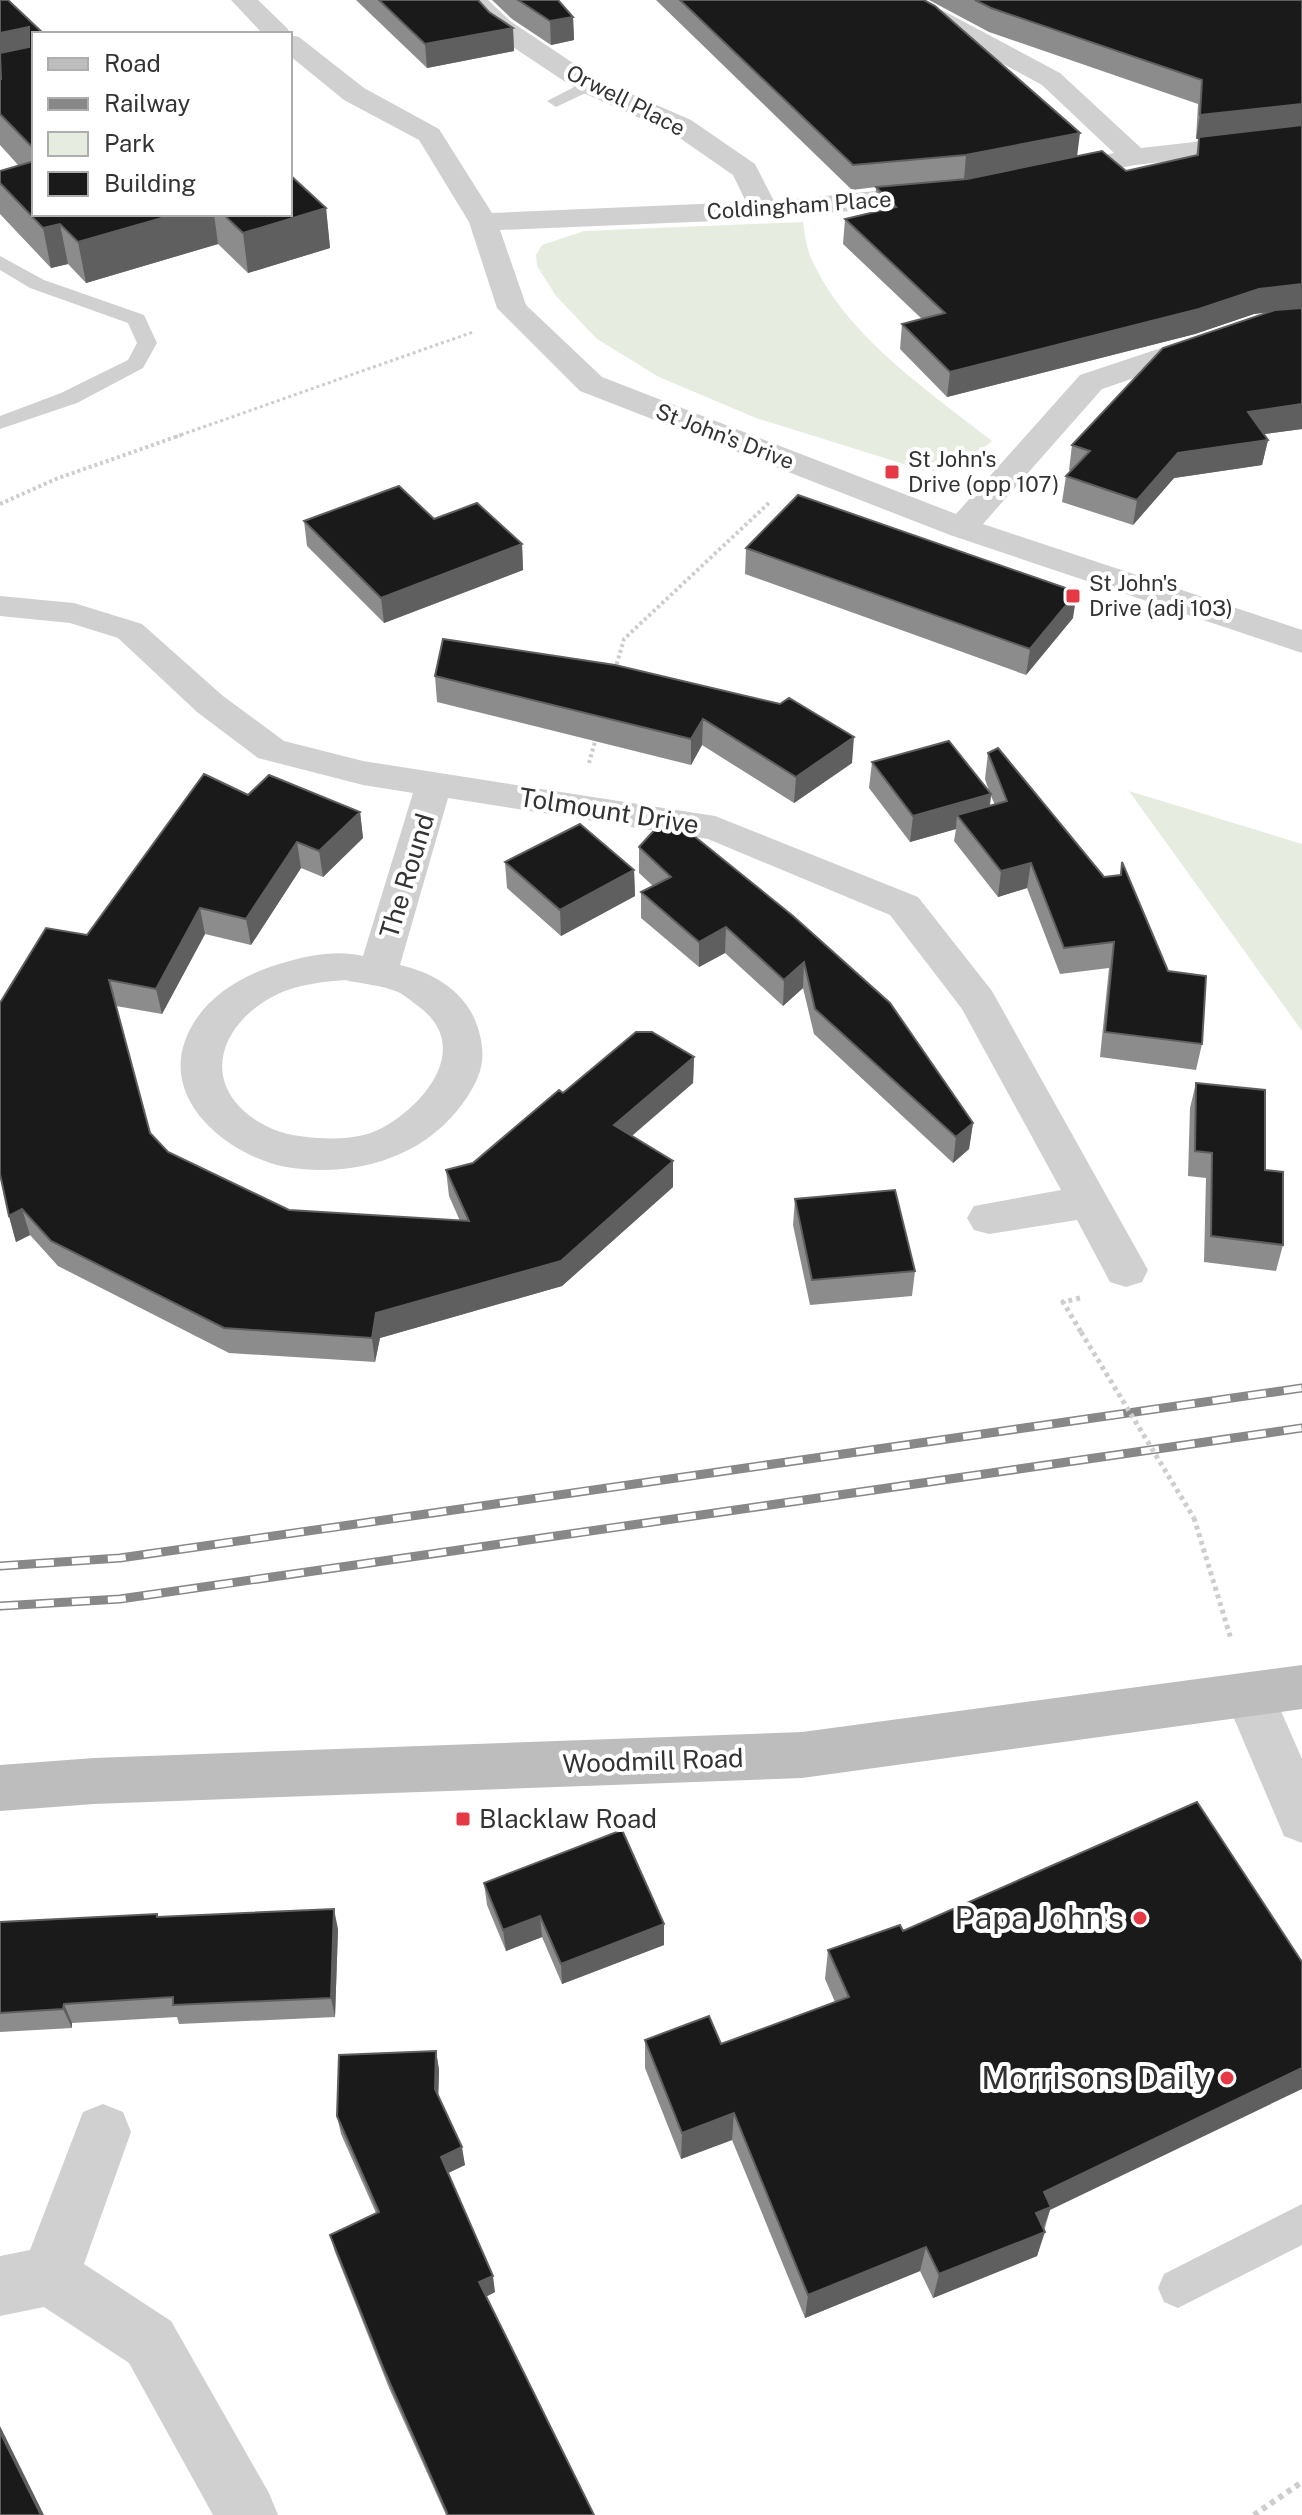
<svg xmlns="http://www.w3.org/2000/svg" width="1302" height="2515" viewBox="0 0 1302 2515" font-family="'Public Sans',sans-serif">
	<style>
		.green { fill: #e6ecdf }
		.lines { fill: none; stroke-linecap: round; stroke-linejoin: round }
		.path-far3 { stroke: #cdcdcd; stroke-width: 3; stroke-dasharray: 3 3; stroke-linecap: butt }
		.path-far2 { stroke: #cdcdcd; stroke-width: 4; stroke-dasharray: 3 3; stroke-linecap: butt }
		.path-far1 { stroke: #cdcdcd; stroke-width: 5; stroke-dasharray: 4 4; stroke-linecap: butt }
		.path { stroke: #cdcdcd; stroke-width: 6; stroke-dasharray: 5 5; stroke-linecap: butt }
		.lane { fill: #d0d0d0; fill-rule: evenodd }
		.street { fill: #d0d0d0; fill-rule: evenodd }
		.secondary { fill: #bdbdbd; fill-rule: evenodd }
		.rail-casing { stroke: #888; stroke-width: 9 }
		.rail { stroke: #fff; stroke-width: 6; stroke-dasharray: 18; stroke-linecap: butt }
		.path-bridge { stroke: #cdcdcd; stroke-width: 5; stroke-dasharray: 4 4; stroke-linecap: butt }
		.wall { fill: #8c8c8c; fill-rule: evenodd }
		.shaded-wall { fill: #5f5f5f }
		.building { fill: #1a1a1a; stroke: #5f5f5f; stroke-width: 2 }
		.poi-dot { fill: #e63946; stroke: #fff; stroke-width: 3 }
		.labels { text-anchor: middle; stroke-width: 8; stroke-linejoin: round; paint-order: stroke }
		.far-street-label { font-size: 22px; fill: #333; stroke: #fff }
		.far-poi-label { font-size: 22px; fill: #333; stroke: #fff; text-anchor: start }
		.street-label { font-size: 26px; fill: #333; stroke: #fff }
		.poi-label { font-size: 26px; fill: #333; stroke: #fff; text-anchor: start }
		.near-poi-label { font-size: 32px; fill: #333; stroke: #fff; text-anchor: end }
	</style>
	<rect width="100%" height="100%" fill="#fff"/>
	<path class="green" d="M803,222C805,233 806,247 811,258C846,336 926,389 992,441L956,470L926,471L756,418L659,377L597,339L556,296L537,266L536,255L542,245L584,231Z
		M1129,791L1302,844V1031Z"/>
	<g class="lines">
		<path class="path-far3" d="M175,437L473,332"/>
		<path class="path-far2" d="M0,504L56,479L181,435
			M615,670L624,639L771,501
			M589,763L596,738"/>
		<path class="path-far1" d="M1080,1298L1063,1302L1081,1332
			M1194,1518L1231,1639"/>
		<path class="path" d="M1254,2515L1302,2482"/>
		<path class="lane" d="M588,80L597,85L594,89L556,107L547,101Z
			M0,256L44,280L144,315L157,343L143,368L77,403L0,429V416L61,393L128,360L137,343L128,323L30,288L0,270Z
			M1302,2204V2245L1178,2308L1164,2302L1158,2288L1164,2274Z"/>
		<path class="street" d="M231,0H258L287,28L291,34L290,35L299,37L364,88L439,129L492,213L746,202L733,175L671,132L579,91L492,33L461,0H488L510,21L597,79L691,120L755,164L774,201L936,185L946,188L950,194L946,200L936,203L764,219L500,230L526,305L602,377L956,514L1080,375L1254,317L1302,311V329L1269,332L1102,389L983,524L1302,630V653L950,535L580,391L497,308L469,222L419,140L344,100L290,56V34H263Z
			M891,0H923L1060,73L1141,148L1302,130V146L1135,165L1055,181L1045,179L1041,173L1045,167L1114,153L1042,85L895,5Z
			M0,596L74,603L142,624L223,696L284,741L363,761L715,816L918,897L992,991L1148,1270L1142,1282L1126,1287L1110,1282L1077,1220L989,1234L974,1230L967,1218L974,1206L1061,1190L962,1009L890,915L708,839L448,798L400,965C431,972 462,989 475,1020C488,1053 484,1074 463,1103C423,1159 352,1178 286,1167C232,1157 162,1104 185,1041C201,997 243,974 286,962C311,955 337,950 363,956L413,793L363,785L258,758L197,712L118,638L70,623L0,616ZM345,980C362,984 382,985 398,992C405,995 412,1002 418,1006C473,1046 426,1104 382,1128C362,1139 338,1139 317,1138C295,1136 278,1134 259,1122C196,1083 221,1020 280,993C300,984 323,982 345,980Z
			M1249,1673L1267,1679L1302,1759V1843L1284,1836L1224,1695L1231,1679Z
			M103,2104L123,2112L131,2132L84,2264L171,2321L269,2493L278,2515H213L129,2363L44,2307L0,2316V2256L30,2250L83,2112Z"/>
		<path class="secondary" d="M1302,1665V1709L802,1778L94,1804L0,1811V1765L94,1758L802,1732Z"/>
		<g class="rail-casing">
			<path id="rail" d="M0,1566L120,1558L1302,1388
				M0,1606L120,1599L1302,1428"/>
		</g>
		<use href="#rail" class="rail"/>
		<path class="path-bridge" d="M1081,1332L1194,1518"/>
	</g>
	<path class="wall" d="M0,0L34,34V214H290L326,208L330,248L248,273L218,244L86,283L68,264L51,268L0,214V171L19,166L0,145Z
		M356,0H478L489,12L513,28L514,51L427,68Z
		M492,0H558L573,17L574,40L551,45L512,19Z
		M656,0H924L1077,156L1126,171L1196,156L1199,138L1196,139L1198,104L989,32L929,0H1302V429L1264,434L1268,440L1262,465L1174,478L1133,525L1062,502L1066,476L1071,471L1069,470L1072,445L1268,312L1254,314L1195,334L947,397L900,349L902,324L922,319L843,244L845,219L875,212L876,187L852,190Z
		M434,519L522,544L523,570L384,623L307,546L304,521Z
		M746,548L1073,618L1026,675L745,574Z
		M443,639L852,763L794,803L702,745L691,765L437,702L435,676Z
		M988,753L1104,877L1120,875L1122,862L1168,971L1202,1044L1196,1070L1100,1057L1109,968L1060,974L1027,888L998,897L954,841L956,829L910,842L869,788L872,762L989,791L985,779ZM991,796L995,805L990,806Z
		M248,795L360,812L363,838L323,877L301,868L251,945L205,934L162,1014L116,1006L150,1133L168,1152L289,1210L460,1221L449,1196L446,1170L473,1163L563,1093L694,1057L693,1083L632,1136L673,1161V1187L562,1286L380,1338L375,1362L229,1353L58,1266L30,1235L16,1242L9,1216L87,935Z
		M668,815L973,1123L969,1149L953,1163L814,1034L803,988L783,1006L725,953L699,967L641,918V892L653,886L639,873V847Z
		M505,862L634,870L635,896L561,936L507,888Z
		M1196,1083L1265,1170L1283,1245L1276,1271L1204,1262L1206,1178L1188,1176L1190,1108Z
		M795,1199L915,1271L912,1296L810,1305L793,1225Z
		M484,1883L664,1924V1945L562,1984L542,1937L506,1951L487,1905Z
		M157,1914L158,1917L338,1929L335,2017L179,2024L177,2017L72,2023V2028L0,2032V1922Z
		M828,1950L1050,2210L1037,2256L933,2298L920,2271L805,2318L732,2140L681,2159L645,2068V2040L721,2044L835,2002L825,1979Z
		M436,2051L439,2070L438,2096L465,2165L448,2173L495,2292L486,2297L594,2515H446L389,2388L335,2252L330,2235L376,2213L341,2134L337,2116Z"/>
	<path class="shaded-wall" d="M573,17L574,40L551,45L550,21Z
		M29,27L34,55L0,73V33Z
		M513,28L514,51L427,68L425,44Z
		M1302,104V128L1196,139L1200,115Z
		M1080,133L1077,157L964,179L966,155Z
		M326,208L330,248L248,273L243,233Z
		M176,214H214L218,244L86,283L78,242Z
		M60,224L68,264L51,268L43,228Z
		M1302,284V308L1254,314L1195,334L947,397L950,372L1259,289Z
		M1302,404V429L1242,437L1248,412Z
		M1268,440L1262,465L1174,478L1133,525L1137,500L1178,453Z
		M522,544L523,570L384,623L381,598Z
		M1077,592L1073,618L1026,675L1030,649Z
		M703,719L702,745L691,765V739Z
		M854,737L852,763L794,803L796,777Z
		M991,794L988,819L957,815L956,829L910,842L913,816Z
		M360,812L363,838L323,877L319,851Z
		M297,842L301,868L251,945L246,919Z
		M1031,863L1027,888L998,897L1001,871Z
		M634,870L635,896L561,936L560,910Z
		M200,908L205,934L162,1014L156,989Z
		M726,927L725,953L699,967V942Z
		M804,962L803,988L783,1006L784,980Z
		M694,1057L693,1083L615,1150L614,1125Z
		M973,1123L969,1149L953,1163L956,1137Z
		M673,1161V1187L562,1286L380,1338L375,1362L372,1338L376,1313Z
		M22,1209L30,1235L16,1242L9,1216Z
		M334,1909L338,1929L335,2017L331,1998Z
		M540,1916L542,1937L506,1951L503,1930Z
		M664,1924V1945L562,1984L561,1964Z
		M64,2004L72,2023V2028L63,2009Z
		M436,2051L439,2070L438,2107L435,2089Z
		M1302,2068V2089L1050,2210L1042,2232L1028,2237L1044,2192Z
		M734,2113L732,2140L681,2159L682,2133Z
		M462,2147L465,2165L444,2175L441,2157Z
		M1045,2232L1037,2256L933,2298L939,2274Z
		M926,2247L920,2271L805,2318L808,2295Z
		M493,2276L495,2292L481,2299L479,2282Z
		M0,2426L44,2515H41L0,2432Z"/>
	<path class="building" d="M0,0H8L44,34H34V149L0,114V79H1L0,53L29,47V27L0,33Z
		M379,0H478L489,12L513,28L425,44Z
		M518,0H558L573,17L550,21Z
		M680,0H924L935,6L1080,133L966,155L853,165Z
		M975,0H1302V104L1200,115L1202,80L991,8Z
		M1302,125V284L1259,289L1199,309L950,372L902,324L945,313L845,219L896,207L876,187L967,179L1102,151L1126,171L1198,155L1199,137Z
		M34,161V214H176L78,242L60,224L43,228L0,183V171Z
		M290,175L326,208L243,233L223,214H290Z
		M1302,308V404L1248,412L1268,440L1178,453L1137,500L1066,476L1090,451L1072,445L1163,348L1275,310Z
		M399,486L434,519L477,503L522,544L381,598L304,521Z
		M798,495L1077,592L1030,649L746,548Z
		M443,639L615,665L780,704L789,698L854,737L796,777L703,719L691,739L435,676Z
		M949,741L991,794L913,816L872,762Z
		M998,748L1104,877L1121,875L1122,862L1168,971L1206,976L1202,1044L1105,1032L1114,942L1064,948L1031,863L1001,871L957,815L1007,801L988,753Z
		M204,774L248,795L269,775L360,812L319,851L297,842L246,919L200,908L156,989L109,980L150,1133L168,1152L289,1210L469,1221L446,1170L473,1163L559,1090L563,1093L636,1032H652L694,1057L614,1125L673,1161L561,1261L376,1313L372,1338L224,1328L51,1241L22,1209L9,1216L0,1174V1003L46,928L87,935Z
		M668,815L793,916L890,1003L973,1123L956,1137L815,1009L804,962L784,980L726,927L699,942L641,892L671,877L639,847Z
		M580,824L634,870L560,910L505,862Z
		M1196,1083L1265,1090V1170L1283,1172V1245L1211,1236L1212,1153L1195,1151Z
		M895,1190L915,1271L812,1280L795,1199Z
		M1197,1802L1302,1962V2068L1044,2192L1051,2207L1036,2213L1045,2232L939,2274L926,2247L808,2295L734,2113L682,2133L645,2040L709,2016L721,2044L849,1997L828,1950L900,1925L903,1931Z
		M622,1830L664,1924L561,1964L540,1916L503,1930L484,1883Z
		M334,1909L331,1998L173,2005V1997L64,2004L63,2009L0,2013V1922L157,1914V1917Z
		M436,2051L435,2089L462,2147L441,2157L493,2276L479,2282L594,2515H448L385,2372L330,2235L379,2212L337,2116L339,2055Z
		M0,2432L41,2515H0Z"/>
	<g class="poi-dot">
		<rect x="884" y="464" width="16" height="16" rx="4"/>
		<rect x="1065" y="588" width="16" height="16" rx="4"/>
		<rect x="455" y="1811" width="16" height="16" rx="4"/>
		<circle cx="1140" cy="1918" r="8"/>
		<circle cx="1227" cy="2078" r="8"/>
	</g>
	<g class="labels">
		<g class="far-street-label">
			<text transform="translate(626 100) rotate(27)" y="8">Orwell Place</text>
			<text transform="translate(799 205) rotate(-4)" y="8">Coldingham Place</text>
			<text transform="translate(725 436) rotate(21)" y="8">St John's Drive</text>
		</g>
		<g class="far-poi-label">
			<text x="908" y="467">St John's<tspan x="908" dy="25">Drive (opp 107)</tspan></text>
			<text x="1089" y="591">St John's<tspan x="1089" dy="25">Drive (adj 103)</tspan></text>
		</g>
		<g class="street-label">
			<text transform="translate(609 811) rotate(9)" y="9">Tolmount Drive</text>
			<text transform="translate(407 876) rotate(-73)" y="9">The Round</text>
			<text transform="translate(653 1761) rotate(-2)" y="9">Woodmill Road</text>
		</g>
		<g class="poi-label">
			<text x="479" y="1828">Blacklaw Road</text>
		</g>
		<g class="near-poi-label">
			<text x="1124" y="1929">Papa John's</text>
			<text x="1211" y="2089">Morrisons Daily</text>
		</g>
	</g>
	<rect x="32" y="32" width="260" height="184" fill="#ffffff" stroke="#adadad" stroke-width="2"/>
	<rect x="48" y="58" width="40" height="12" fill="#bdbdbd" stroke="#adadad" stroke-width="2"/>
	<text x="104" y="72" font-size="24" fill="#333333">Road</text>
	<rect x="48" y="98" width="40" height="12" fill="#888888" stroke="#adadad" stroke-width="2"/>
	<text x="104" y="112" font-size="24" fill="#333333">Railway</text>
	<rect x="48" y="132" width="40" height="24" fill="#e6ecdf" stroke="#adadad" stroke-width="2"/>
	<text x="104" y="152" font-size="24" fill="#333333">Park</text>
	<rect x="48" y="172" width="40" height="24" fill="#1a1a1a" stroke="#adadad" stroke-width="2"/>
	<text x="104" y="192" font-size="24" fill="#333333">Building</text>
</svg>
